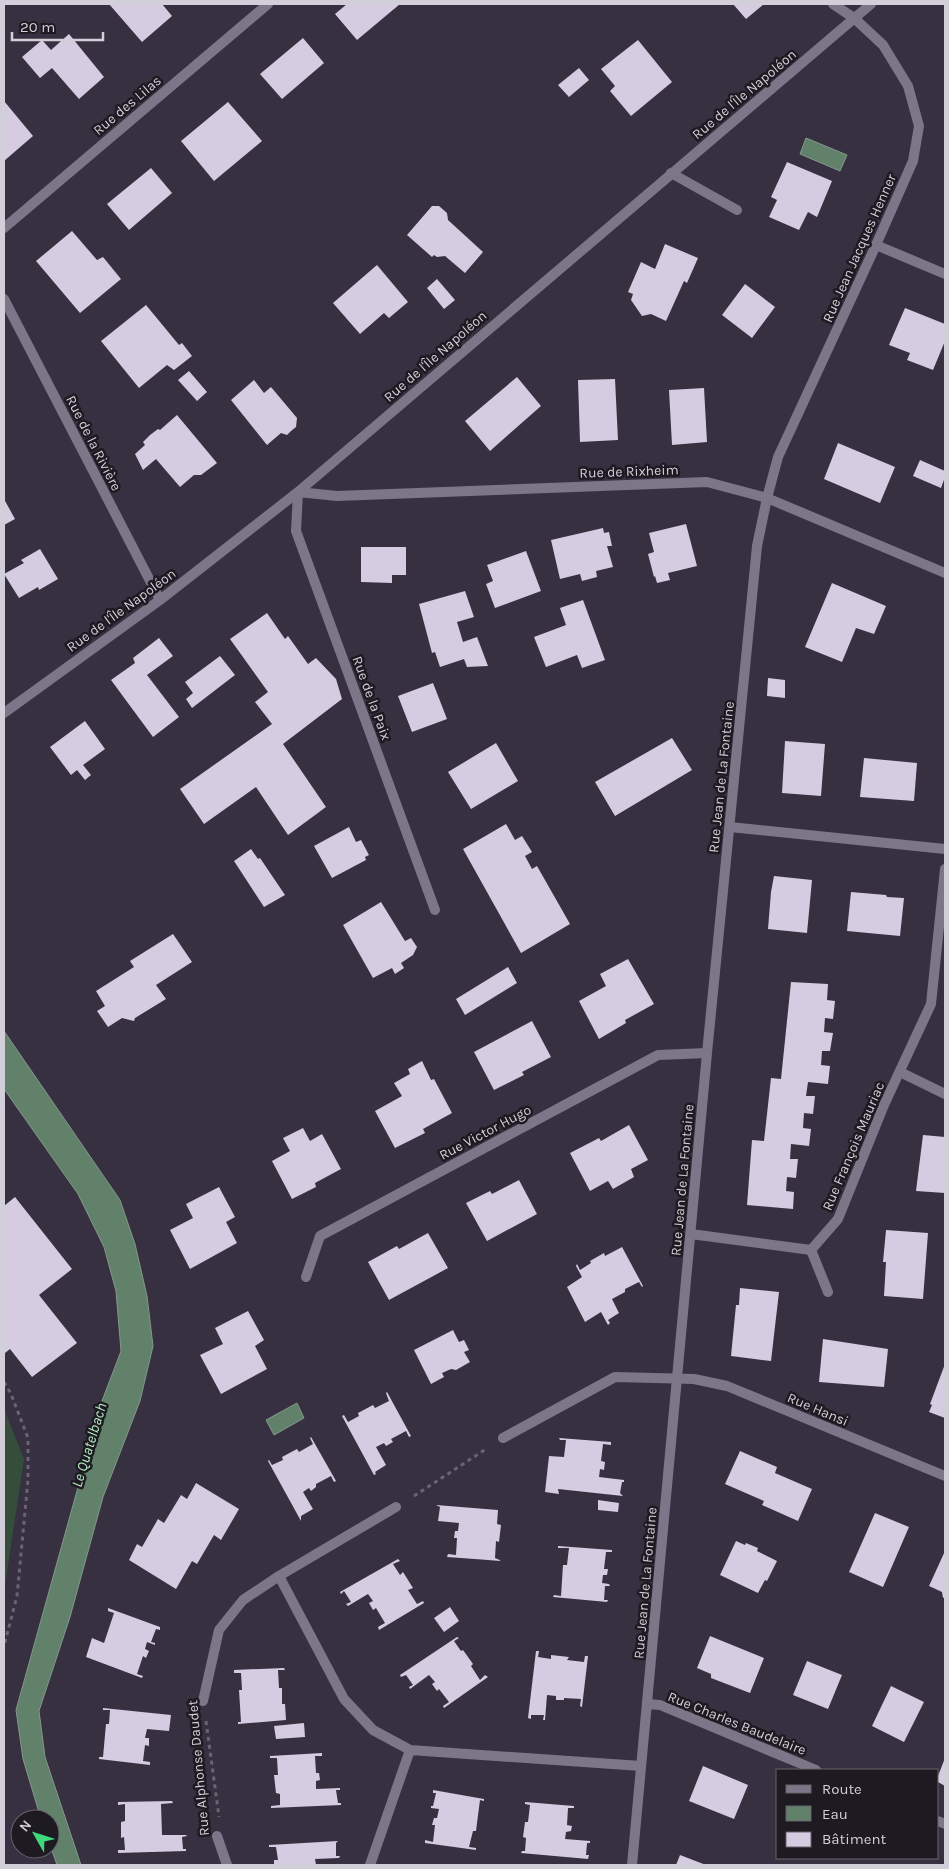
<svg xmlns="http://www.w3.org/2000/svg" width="949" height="1869" viewBox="0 0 949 1869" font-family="Karla,sans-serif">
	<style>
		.green { fill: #354d3b }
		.water { fill: #62816a; stroke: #84988c }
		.building { fill: #d5cce2 }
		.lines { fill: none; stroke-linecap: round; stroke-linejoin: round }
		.path { stroke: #6a6373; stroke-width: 3; stroke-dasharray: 4 4; stroke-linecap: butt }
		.lane { stroke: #7d7689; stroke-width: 10 }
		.street { stroke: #7d7689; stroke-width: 10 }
		.labels { text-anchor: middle; stroke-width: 5; stroke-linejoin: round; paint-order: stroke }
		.street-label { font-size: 14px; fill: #d3cfda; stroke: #1d1a21 }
		.water-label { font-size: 15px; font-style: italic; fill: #b5edc3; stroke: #1d1a21 }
	</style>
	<rect width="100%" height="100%" fill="#373041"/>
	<path class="green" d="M4,1409L24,1459L4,1592Z"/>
	<path class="water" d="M806,138L847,155L840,171L800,154Z
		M4,1031L120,1200L135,1244L147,1296L153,1346L140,1401L103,1497L70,1617L39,1711L45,1757L81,1865H57L50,1845V1819H41L23,1759L16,1710L102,1401L121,1351L116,1291L104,1247L78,1194L4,1089Z
		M297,1403L304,1418L274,1435L266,1420Z"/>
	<path class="building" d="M109,4H162L172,16L142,42Z
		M347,4H400L357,40L335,14Z
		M733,4H764L746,19Z
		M69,34L104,77L79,99L52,68L40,78L22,57L42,40L51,50Z
		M303,38L324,63L282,99L260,74Z
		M638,40L672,82L631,116L610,91L615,86L601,69Z
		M579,68L589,80L569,97L558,85Z
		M4,101L33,136L4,161Z
		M228,102L262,141L214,181L181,141Z
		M787,162L832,181L817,217L808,212L799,230L769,217L777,200L771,197Z
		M151,168L172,193L129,230L107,204Z
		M432,206H439L447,213L448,220L483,252L465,273L445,256L437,257L434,255L432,257L407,235Z
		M72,231L97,260L103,257L121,279L80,313L36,261Z
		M665,244L698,258L687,283L684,281L666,321L651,314L642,316L631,300L633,294L628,292L641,262L655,269Z
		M377,265L408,302L389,318L384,313L360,334L333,303Z
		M437,279L455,300L444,309L427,288Z
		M745,284L775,307L752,338L722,315Z
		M146,305L179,345L182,343L192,356L174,370L167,365L139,388L101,341Z
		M905,308L945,324V341L933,370L907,360L910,353L889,345Z
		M189,371L207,392L197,401L178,380Z
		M517,377L541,406L490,451L465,421Z
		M615,379L618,440L580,442L578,380Z
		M254,380L264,393L271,387L297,418L296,427L291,431L287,435L281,433L267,445L231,400Z
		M704,388L707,442L672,445L669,390Z
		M177,415L217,463L201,475H194L180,487L156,459L143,470L135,454L145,445L143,442L150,435L158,429L160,430Z
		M838,443L895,467L880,503L824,479Z
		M920,460L945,471V477L941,488L913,476Z
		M4,499L15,519L4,525Z
		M686,524L697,566L668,573L670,580L657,583L655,576L654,577L648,554L654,552L649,533Z
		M603,528L604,533L609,532L612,546H607L613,567L596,571L597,577L582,581L580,574L560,579L551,540Z
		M361,547H406V575H392V583L361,582Z
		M40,549L58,579L39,590L38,587L19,598L4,574L24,563L21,560Z
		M526,551L541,591L495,608L486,584L493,581L487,565Z
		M832,583L886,606L874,634L856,628L842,662L805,647Z
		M465,591L474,617L457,622L463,642L477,637L488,666L467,667L464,659L440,667L435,652L432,653L419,604Z
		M583,600L605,660L582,668L577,655L546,667L534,637L566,625L560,608Z
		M267,613L285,639L288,636L308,664L316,658L336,679L342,699L283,744L326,807L288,835L256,787L204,824L180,789L272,724L255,702L268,692L230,639Z
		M159,638L173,656L147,675L179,717L153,737L111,680L135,663L133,658Z
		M220,656L235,675L192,708L186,699L193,693L185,682Z
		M768,678L785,680V698L767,696Z
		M433,683L447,719L412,732L398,696Z
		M85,721L105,749L83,765L91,775L85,780L77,770L71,775L50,747Z
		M672,738L692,770L615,816L595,782Z
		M785,741L825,744L821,796L782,793Z
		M496,743L518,781L471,809L448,772Z
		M864,758L917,763L914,801L860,797Z
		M506,824L515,840L522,836L532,852L525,856L532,869L537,866L570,924L521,953L463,849Z
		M349,827L356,842L361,840L369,855L365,857L366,860L332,878L314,846Z
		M251,849L258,859L260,858L285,895L264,907L234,861Z
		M774,876L812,880L807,933L768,929L771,892Z
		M851,892L886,895L887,897L904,898L900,936L847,931Z
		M381,902L405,941L411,938L417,947L413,955L401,963L404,968L395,974L392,968L373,978L343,925Z
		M173,934L192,962L156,985L166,999L135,1018L134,1021L122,1018L108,1027L97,1011L105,1006L96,991L134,967L130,961Z
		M628,959L654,1004L625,1020L626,1023L599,1039L579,1001L606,986L600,974Z
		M508,967L517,983L465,1015L456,999Z
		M791,982L828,984L827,1000L835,1001L833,1019L825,1018L824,1032L833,1033L830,1051H822L821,1065L830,1066L828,1084L808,1082L806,1096H815L813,1114L804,1113L803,1128L811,1129L809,1146L791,1144L790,1159H798L796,1178L787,1177L786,1191L794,1192L793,1209L747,1205L752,1140L764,1141L771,1078L781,1079Z
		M532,1021L551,1057L522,1072L524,1075L494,1090L474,1052Z
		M422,1061L431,1080L434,1079L452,1113L423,1129L425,1133L395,1148L375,1111L402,1096L394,1083L410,1074L408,1069Z
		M629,1125L648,1160L631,1169L634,1177L613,1189L608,1181L590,1191L570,1153L599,1138L601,1141Z
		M303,1128L310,1141L322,1134L341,1169L315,1183L316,1187L292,1199L272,1161L290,1151L283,1138Z
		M923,1135L945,1137V1193L916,1191Z
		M519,1180L537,1214L487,1241L466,1203L490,1191L492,1194Z
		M219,1187L235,1217L226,1222L237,1243L190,1269L170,1230L193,1218L186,1204Z
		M15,1197L72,1269L39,1295L77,1343L32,1377L10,1349L5,1353L4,1351V1206Z
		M886,1230L928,1233L923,1299L884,1296L886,1262H883Z
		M428,1233L448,1268L389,1300L368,1262L397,1246L399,1249Z
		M622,1247L643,1286L642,1287L639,1282L625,1289V1292L612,1299L619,1313L608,1320L610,1323L608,1325L601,1312L585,1322L567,1287L582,1277L576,1266L577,1264L580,1270L591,1263L590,1261L604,1253L605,1256Z
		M740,1288L779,1292L771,1361L731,1356L736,1305H739Z
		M248,1311L264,1340L255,1346L267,1369L221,1394L200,1355L223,1344L215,1328Z
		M453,1330L459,1342L464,1340L469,1350L464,1352L470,1362L456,1370L451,1369L442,1373L444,1377L431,1384L414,1350Z
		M823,1339L888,1349L884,1387L819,1382Z
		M945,1364V1418L929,1412L932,1405L930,1404Z
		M387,1392L411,1436L409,1437L406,1431L391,1439L393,1442L386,1446L384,1443L376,1447L386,1465L375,1472L376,1474L374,1475L342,1416L344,1415L348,1422L359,1416L358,1413L373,1405L375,1408L389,1401L386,1393Z
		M311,1437L336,1481L334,1482L331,1476L316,1484V1487L311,1491L309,1488L303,1492L313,1509L301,1516V1521L268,1461L269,1460L272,1465L283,1460L282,1457L297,1449L299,1452L313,1444L310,1438Z
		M559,1438L611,1442V1445L603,1444L601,1461L605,1462L604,1470L600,1469L599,1477L624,1480V1482H622L620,1493L623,1496L558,1489L559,1494L545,1492L549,1456L564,1457L566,1440H560Z
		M740,1451L777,1467L775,1473L812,1489L798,1521L762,1505L764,1501L725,1484Z
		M196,1483L239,1509L221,1540L214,1535L197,1564L192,1561L176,1589L129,1560L137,1544L142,1547L158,1519L164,1523L181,1495L187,1499Z
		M598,1500L619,1503L618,1512L598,1510Z
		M436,1505L498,1510L497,1524L501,1525L499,1542L496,1541L495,1558L502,1561L447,1557L448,1554L456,1555L457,1538H454L455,1531H458L459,1523L438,1521L440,1507Z
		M875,1513L909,1527L883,1587L849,1572Z
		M736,1541L745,1545L746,1543L758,1548L757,1551L777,1561L767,1581L765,1580L758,1593L720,1575Z
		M558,1546L612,1550V1552H606L604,1569H608L607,1575H603L602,1583L609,1584L610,1586H605L604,1600H608L607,1602L553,1597L554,1595L561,1596L563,1565H567L569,1548H558Z
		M945,1551V1597L943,1598L942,1592L929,1586Z
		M398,1559L400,1561L393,1564L400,1575L403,1572L413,1588L408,1590L417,1604L423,1601L424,1603L379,1630L378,1627L385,1623L376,1608L373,1610L369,1603L373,1601L368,1594L348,1606L346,1604L351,1602L344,1591L341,1594L340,1592Z
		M450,1607L459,1621L444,1632L434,1618Z
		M108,1608L160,1627V1630L156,1629L151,1642L155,1643V1645L147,1642L145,1649L149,1651L146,1658L143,1656L137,1674L143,1676L142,1678L86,1657L92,1638L104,1643L114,1613L108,1611Z
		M710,1636L764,1658L750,1693L711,1678V1674L697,1668Z
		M457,1637L459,1638L454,1641L461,1651L463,1650L473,1664L471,1666L480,1680L485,1675L488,1677L444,1708L443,1706L449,1702L439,1689L437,1691L432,1684L435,1682L429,1675L410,1689L409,1687L413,1685L406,1675L401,1677L400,1675Z
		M536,1651H539L538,1657L551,1659V1655L569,1657L567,1660L584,1662L585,1656H588L582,1707L580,1706L581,1699L564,1698V1700H556V1696L547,1695L545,1720H543L544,1715H531V1719L528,1718Z
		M807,1661L842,1675L828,1709L793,1695Z
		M284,1668L285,1670H278L279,1688H282V1704H285L286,1720L238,1724V1722H241L239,1690H242L241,1673H234V1670Z
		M891,1686L924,1702L904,1742L872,1726Z
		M103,1708L171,1715L169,1731L147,1729L145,1738H149V1746L145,1745L143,1761L150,1762V1765L99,1759V1757H103L106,1724H109L110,1710H103Z
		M304,1723L305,1737L276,1739L274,1726Z
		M322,1753V1756H315L316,1773H319L320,1780L316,1781V1789L340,1788V1790H336L338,1803H341V1805L271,1808V1806L280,1805V1794L276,1793L274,1775H278L277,1758H270V1756Z
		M945,1758V1786L938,1782V1776Z
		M703,1766L748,1785L734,1819L689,1801Z
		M433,1790L484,1799V1801L480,1800L476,1831H473L469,1847L476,1848V1850L425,1843V1840L433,1842L435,1825H432L434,1818H437L439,1809L431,1808V1806H433L436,1793H433Z
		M172,1801L173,1803L161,1804L162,1835H186L187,1836L182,1837L183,1849H186V1851L118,1853V1850H125L124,1837L121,1838V1822L125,1821V1804L118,1805V1802Z
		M525,1802L574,1806V1808H568L567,1825L572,1826L571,1831L566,1832L565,1839L590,1841V1843H587L586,1855H589L588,1859L521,1853L522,1851H525L526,1838L523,1837L525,1822H528L530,1805L525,1804Z
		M338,1841L336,1843V1856H340L339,1858L315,1859L316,1865H274V1860H278L276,1847H269V1845Z
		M680,1855L706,1865H676Z"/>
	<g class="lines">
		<path class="path" d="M4,1382L11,1394L28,1438V1480L17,1596L4,1646
			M414,1496L486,1449
			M206,1721L219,1817"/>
		<path class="lane" d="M671,173L737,210
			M876,245L945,274
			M811,1250L828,1292"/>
		<path class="street" d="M4,228L268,4
			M4,299L160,600
			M4,713L160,600L298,492L871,4
			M730,827L945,849
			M435,910L296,531L298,492L337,496L707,482L767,498L945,573
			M900,1072L945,1094
			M691,1234L811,1250L838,1219L884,1105L931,1004L945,869
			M306,1277L320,1236L658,1055L707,1053
			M503,1438L615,1377L694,1379L727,1386L945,1476
			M279,1576L396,1507
			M203,1701L219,1630L243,1600L279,1576L344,1699L373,1730L410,1750L370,1865
			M647,1704L660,1705L816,1770
			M410,1750L641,1766
			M938,1821L945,1824
			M217,1836L227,1865
			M632,1865L707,1053L757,546L767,498L778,457L876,245L913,161L919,126L908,86L883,45L854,18L833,4"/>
	</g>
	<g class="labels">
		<g class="street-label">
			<text transform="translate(744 94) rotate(-40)" y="5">Rue de l'Île Napoléon</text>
			<text transform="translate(127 105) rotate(-40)" y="5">Rue des Lilas</text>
			<text transform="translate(859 248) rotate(-66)" y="5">Rue Jean Jacques Henner</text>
			<text transform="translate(435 356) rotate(-41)" y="5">Rue de l'Île Napoléon</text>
			<text transform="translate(94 443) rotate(63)" y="5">Rue de la Rivière</text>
			<text transform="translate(629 471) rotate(-2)" y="5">Rue de Rixheim</text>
			<text transform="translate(121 610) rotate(-36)" y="5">Rue de l'Île Napoléon</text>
			<text transform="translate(372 698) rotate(70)" y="5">Rue de la Paix</text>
			<text transform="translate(721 777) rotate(-84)" y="5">Rue Jean de La Fontaine</text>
			<text transform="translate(485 1132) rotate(-28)" y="5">Rue Victor Hugo</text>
			<text transform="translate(853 1146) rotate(-67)" y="5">Rue François Mauriac</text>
			<text transform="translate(682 1180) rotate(-85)" y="5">Rue Jean de La Fontaine</text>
			<text transform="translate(818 1409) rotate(23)" y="5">Rue Hansi</text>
			<text transform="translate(645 1583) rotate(-85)" y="5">Rue Jean de La Fontaine</text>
			<text transform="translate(737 1723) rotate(22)" y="5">Rue Charles Baudelaire</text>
			<text transform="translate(198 1768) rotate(-95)" y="5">Rue Alphonse Daudet</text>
		</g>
		<g class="water-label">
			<text transform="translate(89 1445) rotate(-73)" y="5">Le Quatelbach</text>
		</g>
	</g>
	<rect width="949" height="1869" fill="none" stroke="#d3cfda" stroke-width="10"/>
	<rect x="776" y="1769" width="162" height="90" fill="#1d1a21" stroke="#66626b"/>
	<rect x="786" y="1785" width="25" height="8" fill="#7d7689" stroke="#66626b"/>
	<text x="822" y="1794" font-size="15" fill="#d3cfda">Route</text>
	<rect x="786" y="1806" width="25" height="15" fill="#62816a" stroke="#66626b"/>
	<text x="822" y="1819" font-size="15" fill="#d3cfda">Eau</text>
	<rect x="786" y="1832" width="25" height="15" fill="#d5cce2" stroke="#66626b"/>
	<text x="822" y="1844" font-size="15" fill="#d3cfda">Bâtiment</text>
	<g transform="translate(35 1834) rotate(309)"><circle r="24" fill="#1d1a21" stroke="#66626b"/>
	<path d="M0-4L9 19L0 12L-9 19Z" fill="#41d77c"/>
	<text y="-8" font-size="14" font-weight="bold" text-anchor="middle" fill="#d3cfda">N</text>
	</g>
	<path d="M12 32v8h91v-8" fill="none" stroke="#d3cfda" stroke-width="2.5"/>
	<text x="20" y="32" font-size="15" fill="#d3cfda" stroke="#1d1a21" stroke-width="4" paint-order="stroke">20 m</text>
</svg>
